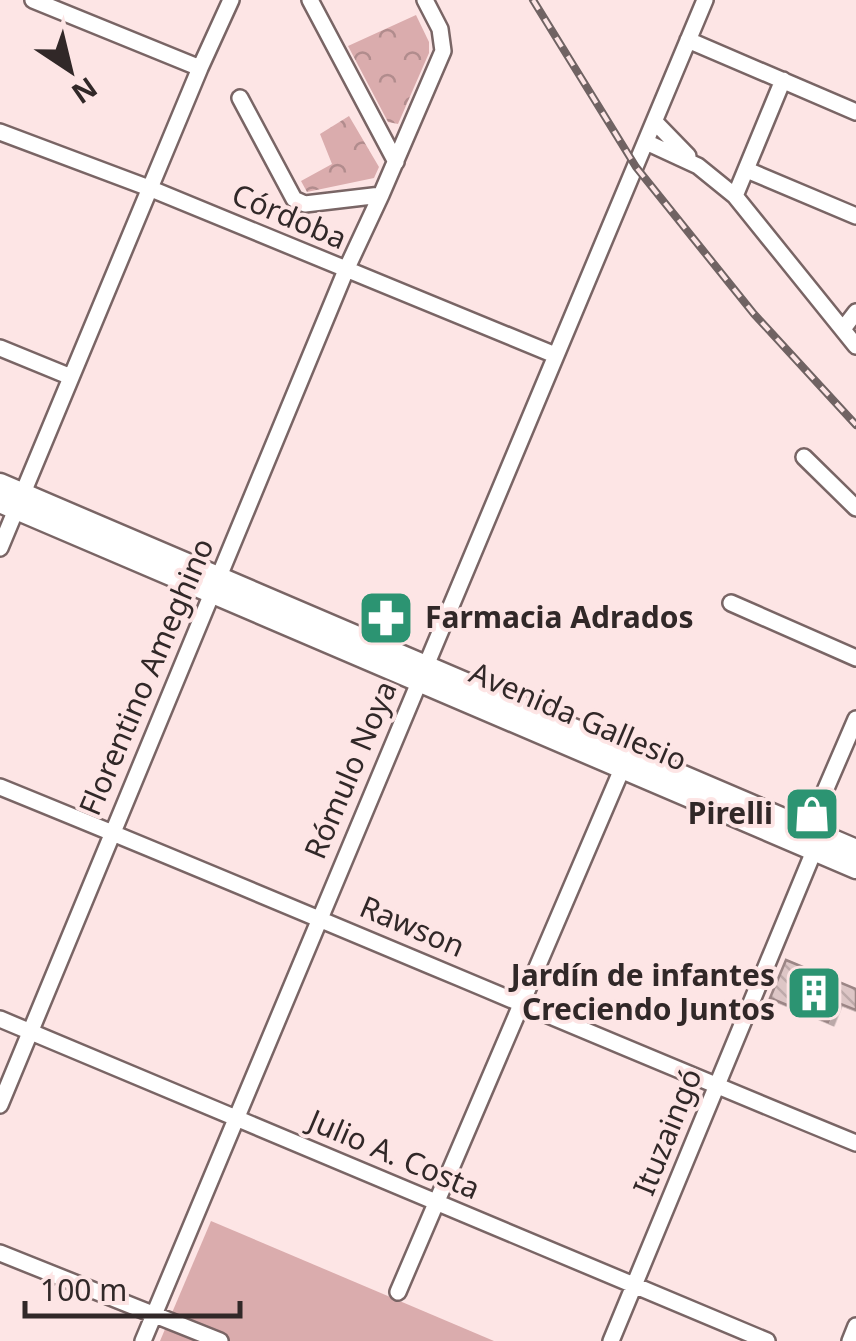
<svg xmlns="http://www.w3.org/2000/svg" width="856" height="1341" viewBox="0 0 856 1341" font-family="'Noto Sans',sans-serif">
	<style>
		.green { fill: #daacad }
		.park { fill: url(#park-crowns) }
		.building { fill: url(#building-back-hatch); stroke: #9b8585; stroke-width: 2.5; filter: url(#shadow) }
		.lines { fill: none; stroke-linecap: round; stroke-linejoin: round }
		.minor-casing { stroke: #796565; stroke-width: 20 }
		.secondary-casing { stroke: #796565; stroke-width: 25 }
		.minor { stroke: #fff; stroke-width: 15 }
		.secondary { stroke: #fff; stroke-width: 20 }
		.rail-casing { stroke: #706363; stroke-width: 8 }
		.rail { stroke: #fde5e5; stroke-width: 4; stroke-dasharray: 11; stroke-linecap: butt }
		.labels { text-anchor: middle; stroke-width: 8; stroke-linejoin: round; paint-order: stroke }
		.street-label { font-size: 30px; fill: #312828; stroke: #fde5e5 }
		.poi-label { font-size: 30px; font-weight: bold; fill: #312828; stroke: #fde5e5; text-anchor: end }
	</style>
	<defs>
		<pattern id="park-crowns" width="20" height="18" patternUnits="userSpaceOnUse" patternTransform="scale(2.5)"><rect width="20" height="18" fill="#daacad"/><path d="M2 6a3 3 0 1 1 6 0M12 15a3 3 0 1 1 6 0" fill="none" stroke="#b18c8d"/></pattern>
		<pattern id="building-back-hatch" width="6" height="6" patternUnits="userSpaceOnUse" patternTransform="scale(2.5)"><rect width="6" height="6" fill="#ddc6c6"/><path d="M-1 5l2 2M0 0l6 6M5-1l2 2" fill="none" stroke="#beaaaa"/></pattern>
		<filter id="shadow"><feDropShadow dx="5.5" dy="3" stdDeviation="0" flood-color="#0004"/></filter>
	</defs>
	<rect width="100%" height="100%" fill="#fde5e5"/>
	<path class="green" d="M211,1221L494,1341H160Z"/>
	<path class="park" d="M416,15L429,42V53L398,124L388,122L348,46Z
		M349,116L379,167L374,178L307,192L301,181L332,164L320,134Z"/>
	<path class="building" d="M786,960L856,989V1010L836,1002L828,1022L770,998Z"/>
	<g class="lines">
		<g class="minor-casing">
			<path id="minor" d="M33,0L200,68
				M310,0L396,162
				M688,40L856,112
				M240,98L294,199L305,204L381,195
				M655,122L688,156
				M0,132L149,188L555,355
				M646,142L698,166L735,196L856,346
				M747,170L856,216
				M735,196L783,80
				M843,329L856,312
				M0,348L71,377
				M804,457L856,508
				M0,548L200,68L231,0
				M731,603L856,658
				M0,787C286,903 570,1026 856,1143
				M0,1019L767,1341
				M0,1105L346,270L381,195L443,51L440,29L425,0
				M0,1253L220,1341
				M398,1292L625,762
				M143,1341L705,0
				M611,1341L814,851L818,807L856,719
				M850,1341L856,1326"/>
		</g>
		<g class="secondary-casing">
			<path id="secondary" d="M0,484L856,850
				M0,502L856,868"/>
		</g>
		<use href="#minor" class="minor"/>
		<use href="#secondary" class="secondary"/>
		<g class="rail-casing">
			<path id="rail" d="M533,0L636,167L754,314L856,425"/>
		</g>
		<use href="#rail" class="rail"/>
	</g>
	<defs>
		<g id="pharmacy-square" transform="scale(2.875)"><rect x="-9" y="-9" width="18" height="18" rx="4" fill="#2c9472" stroke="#fde5e5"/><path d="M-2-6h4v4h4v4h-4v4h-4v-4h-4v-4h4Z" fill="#fff"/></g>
		<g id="shop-square" transform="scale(2.875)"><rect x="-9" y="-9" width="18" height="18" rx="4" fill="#2c9472" stroke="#fde5e5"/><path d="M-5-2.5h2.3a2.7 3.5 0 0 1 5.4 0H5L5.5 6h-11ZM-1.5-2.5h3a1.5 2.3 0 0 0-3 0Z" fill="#fff"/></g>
		<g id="building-square" transform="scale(2.875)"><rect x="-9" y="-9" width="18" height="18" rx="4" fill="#2c9472" stroke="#fde5e5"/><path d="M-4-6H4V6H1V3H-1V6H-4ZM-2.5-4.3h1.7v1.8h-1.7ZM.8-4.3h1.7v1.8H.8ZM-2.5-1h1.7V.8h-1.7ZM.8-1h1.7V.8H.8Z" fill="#fff"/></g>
	</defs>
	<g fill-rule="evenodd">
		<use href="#pharmacy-square" x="386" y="618"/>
		<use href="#shop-square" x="812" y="814"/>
		<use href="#building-square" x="814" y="993"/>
	</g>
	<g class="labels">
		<g class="street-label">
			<text transform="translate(289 217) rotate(23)" y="10">Córdoba</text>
			<text transform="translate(147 677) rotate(-67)" y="10">Florentino Ameghino</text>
			<text transform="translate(578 717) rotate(23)" y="10">Avenida Gallesio</text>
			<text transform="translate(351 770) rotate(-67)" y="10">Rómulo Noya</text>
			<text transform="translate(412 927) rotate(23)" y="10">Rawson</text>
			<text transform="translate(668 1132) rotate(-68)" y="10">Ituzaingó</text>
			<text transform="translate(394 1155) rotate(23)" y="10">Julio A. Costa</text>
		</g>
		<g class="poi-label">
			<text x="425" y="628" text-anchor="start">Farmacia Adrados</text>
			<text x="773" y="824">Pirelli</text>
			<text x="775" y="986">Jardín de infantes<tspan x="775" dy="34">Creciendo Juntos</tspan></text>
		</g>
	</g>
	<g transform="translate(70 70) rotate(145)" stroke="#fde5e5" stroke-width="8" paint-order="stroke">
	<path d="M0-8L18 38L0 25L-18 38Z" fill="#312828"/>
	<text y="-15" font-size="28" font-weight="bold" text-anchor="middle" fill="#312828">N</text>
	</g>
	<path d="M25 1301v15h215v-15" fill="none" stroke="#312828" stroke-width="5"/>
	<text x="40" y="1301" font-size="30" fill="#312828" stroke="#fde5e5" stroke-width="8" paint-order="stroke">100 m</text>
</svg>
